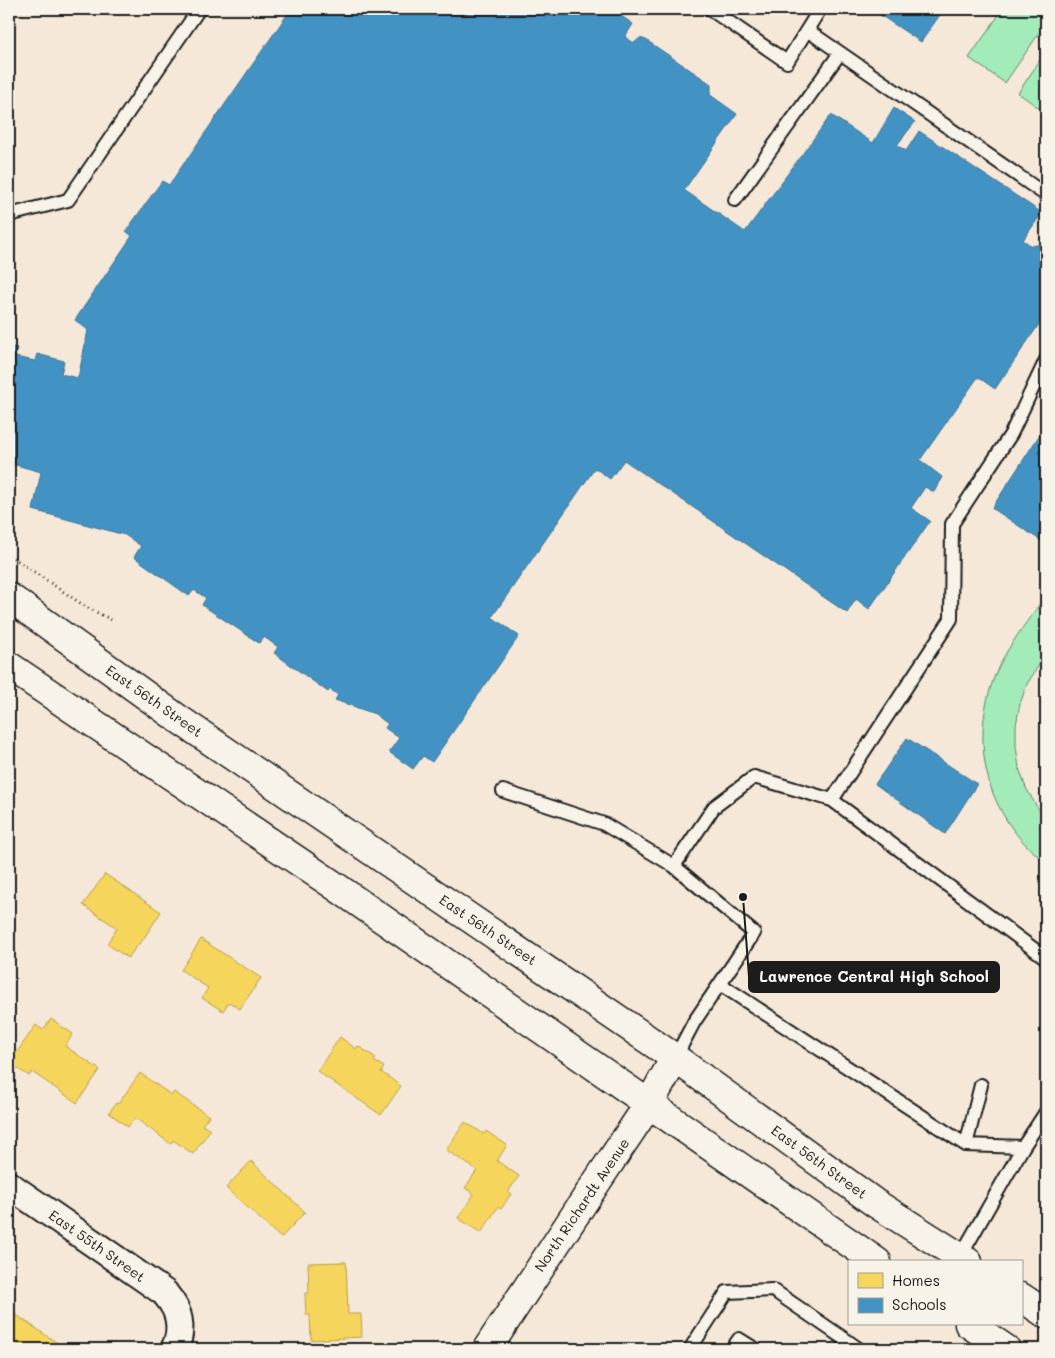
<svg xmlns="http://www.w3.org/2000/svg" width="1055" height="1358" viewBox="0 0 1055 1358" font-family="Mali,sans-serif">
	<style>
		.green { fill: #a3ebb9; stroke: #60846a }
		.homes { fill: #f6d55c; stroke: #b59e49 }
		.schools { fill: #4393c3; stroke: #376f91 }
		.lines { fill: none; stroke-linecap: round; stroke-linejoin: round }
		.lane-casing { stroke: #1c1c1c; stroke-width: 16 }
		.street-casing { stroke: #1c1c1c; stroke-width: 30 }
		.secondary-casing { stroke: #1c1c1c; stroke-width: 31 }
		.primary-casing { stroke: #1c1c1c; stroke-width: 31 }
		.path { stroke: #1c1c1c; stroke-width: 3; stroke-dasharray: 1 4; stroke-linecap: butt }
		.lane { stroke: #f7f3e8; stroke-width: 12 }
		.street { stroke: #f7f3e8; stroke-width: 26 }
		.secondary { stroke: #f7f3e8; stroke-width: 28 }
		.primary { stroke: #f7f3e8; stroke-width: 28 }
		.labels { text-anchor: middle; stroke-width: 5; stroke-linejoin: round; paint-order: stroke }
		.street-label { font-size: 14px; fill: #1c1c1c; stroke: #f7f3e8 }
		.leader { fill: none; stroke: #1c1c1c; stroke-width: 2 }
		.callout-dot { fill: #1c1c1c; stroke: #f7f3e8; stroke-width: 2 }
		.callout { fill: #1c1c1c; stroke: #1c1c1c; stroke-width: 2 }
		.callout-label { font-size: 15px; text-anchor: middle; font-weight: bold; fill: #fff }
	</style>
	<rect width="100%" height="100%" fill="#f5e8d9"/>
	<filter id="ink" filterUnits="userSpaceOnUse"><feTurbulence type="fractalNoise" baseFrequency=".02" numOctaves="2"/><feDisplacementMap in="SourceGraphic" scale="10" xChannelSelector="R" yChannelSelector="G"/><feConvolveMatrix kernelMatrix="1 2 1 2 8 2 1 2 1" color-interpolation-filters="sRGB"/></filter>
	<g filter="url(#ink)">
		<path class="green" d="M1003,9H1046V23L1005,83L969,58Z
			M1046,51V113L1018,93Z
			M1046,595V654L1027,684L1020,704L1016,725V746L1019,768L1026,788L1037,807L1046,818V863C1034,853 1023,843 1014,831C978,784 974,721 998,668C1010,643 1030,618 1046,595Z"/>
		<path class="homes" d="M105,874L161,912L140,944L139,943L128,958L107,944L117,928L83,905Z
			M201,939L261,978L240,1009L229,1002L223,1011L202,998L208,988L181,970Z
			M51,1019L73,1034L65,1046L100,1070L77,1103L32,1072L29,1076L9,1063L36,1025L43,1030Z
			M340,1037L356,1049L358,1046L376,1058L374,1061L384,1067L381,1072L401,1086L381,1115L317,1071Z
			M140,1073L171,1095L174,1092L209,1116L202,1125L210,1130L193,1154L173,1140L171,1144L135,1118L128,1127L109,1113L116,1103L118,1104Z
			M465,1122L484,1134L486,1131L507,1145L497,1161L519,1176L508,1192L511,1194L501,1209L498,1207L481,1233L458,1218L474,1194L465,1188L477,1170L446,1150Z
			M251,1161L305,1212L281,1238L226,1188Z
			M346,1262L348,1314H361L362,1337L311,1340L310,1315H306L305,1293H309L308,1263Z
			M9,1310L59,1344L55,1349H9Z"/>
		<path class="schools" d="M291,9H611L633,24L625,37L634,43L640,38L646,40L711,84V92L709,94L737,114L684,190L745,232L831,115L873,143L894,108L915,122L897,145L906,151L919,131L1042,213L1023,240L1032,246L1046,243V314L995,389L978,377L920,460L942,477L934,492L925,487L911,508L930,521L869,609L856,599L847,613L624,460L610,479L595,468L492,617L519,636L432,762L423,756L413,769L389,752L399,738L385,728L388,724L375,714L335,700L338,695L330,689L328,692L274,653L278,647L264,637L259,643L202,605L206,598L194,590L189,596L134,557L141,546L125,535L33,510L41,472L9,463V346L17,348L15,357L35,361L37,354L64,361L61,374L78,378L88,330L75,320L132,236L126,231L162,181L169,185Z
			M871,9H944L921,42Z
			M1046,425V544L992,508Z
			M907,738L977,784L945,834L875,784Z"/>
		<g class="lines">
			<g class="lane-casing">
				<path id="lane" d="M710,9L787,62L820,9
					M807,30L1046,195
					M735,200L840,53
					M9,215L68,200L199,9
					M503,791L604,824L674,866L754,933L694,1022L675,1058
					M832,800L1046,958
					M674,866L714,807L754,777L832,800L951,619L952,524L1011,434L1046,360
					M720,984L966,1145L1023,1147L1046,1112
					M966,1145L981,1085
					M960,1257L1023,1147
					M690,1349L727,1292L773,1290L859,1349
					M732,1349L739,1339L755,1349"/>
			</g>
			<g class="street-casing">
				<path id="street" d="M9,1185L165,1293C167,1297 170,1299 172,1303C181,1316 182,1335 174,1349"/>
			</g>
			<g class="secondary-casing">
				<path id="secondary" d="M487,1349L598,1180L649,1104L675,1058"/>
			</g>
			<g class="primary-casing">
				<path id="primary" d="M9,597L180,720L675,1058L875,1203L968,1262
					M9,666L335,886L877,1262
					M1021,1297L1046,1314
					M969,1324L1006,1349"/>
			</g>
			<path class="path" d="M9,555L86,607L112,620"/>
			<use href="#lane" class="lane"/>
			<use href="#street" class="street"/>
			<use href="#secondary" class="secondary"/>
			<use href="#primary" class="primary"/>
		</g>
	</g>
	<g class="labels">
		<g class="street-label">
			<text transform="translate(154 701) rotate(35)" y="5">East 56th Street</text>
			<text transform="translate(488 930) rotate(34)" y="5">East 56th Street</text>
			<text transform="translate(819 1162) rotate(36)" y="5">East 56th Street</text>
			<text transform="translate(582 1205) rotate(-56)" y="5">North Richardt Avenue</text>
			<text transform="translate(97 1246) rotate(35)" y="5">East 55th Street</text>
		</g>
	</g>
	<path class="leader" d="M743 897L749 977"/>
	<circle class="callout-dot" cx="743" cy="897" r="5"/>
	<rect class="callout" x="749" y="962" width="250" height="30" rx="5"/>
	<g class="callout-label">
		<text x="874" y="982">Lawrence Central High School</text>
	</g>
	<rect width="1055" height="1358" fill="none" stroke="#f7f3e8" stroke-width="30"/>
	<rect x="15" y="15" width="1025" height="1328" fill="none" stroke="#1c1c1c" stroke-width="2" filter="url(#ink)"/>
	<rect x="848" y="1260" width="175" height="65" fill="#f7f3e8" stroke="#9f9d96"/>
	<rect x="858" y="1273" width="25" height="15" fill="#f6d55c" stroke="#9f9d96"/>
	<text x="892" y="1286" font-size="15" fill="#1c1c1c">Homes</text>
	<rect x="858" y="1298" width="25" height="15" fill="#4393c3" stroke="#9f9d96"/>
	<text x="892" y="1310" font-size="15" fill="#1c1c1c">Schools</text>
</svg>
